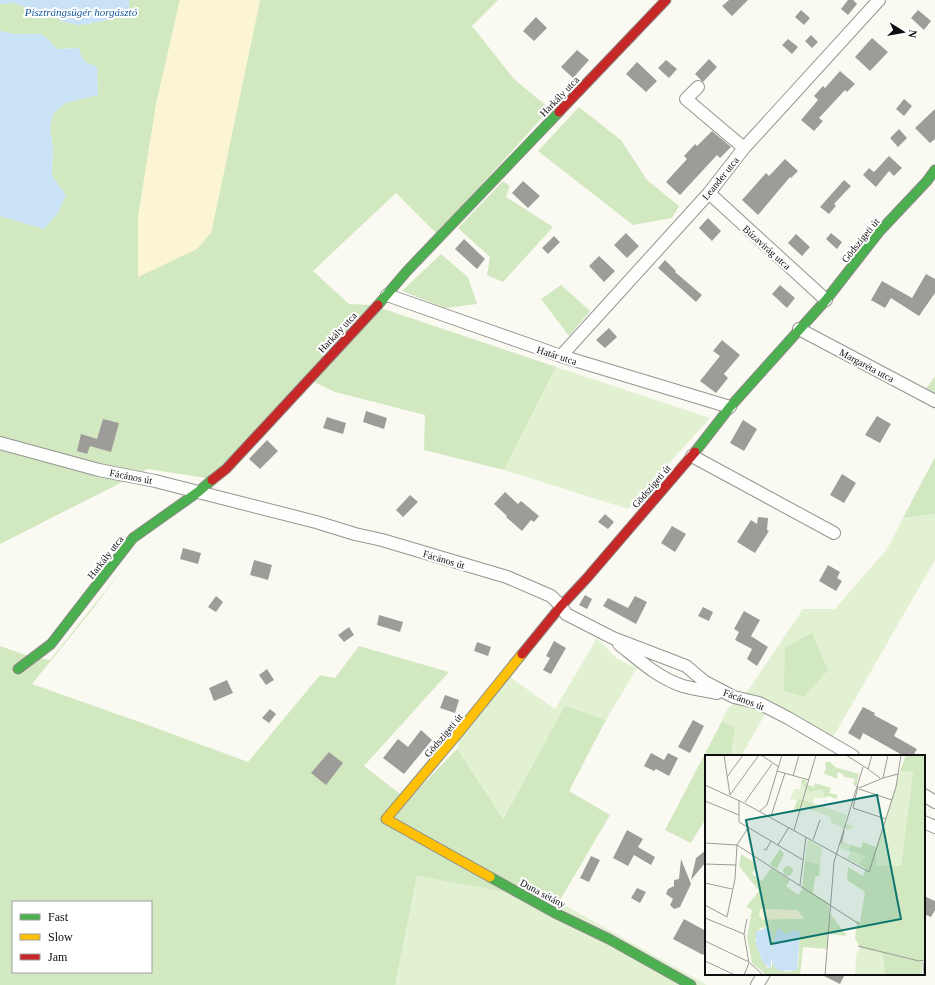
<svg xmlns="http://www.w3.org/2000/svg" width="935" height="985" viewBox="0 0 935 985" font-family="Georgia,serif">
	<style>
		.green { fill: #e2f1d2 }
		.forest { fill: #d2e8c0; fill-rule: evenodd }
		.sand { fill: #fbf5d4 }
		.water { fill: #c9e2f5 }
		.building { fill: #9e9c98 }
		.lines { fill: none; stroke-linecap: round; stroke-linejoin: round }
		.street-casing { stroke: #959491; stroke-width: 14 }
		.fast-casing { stroke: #8b8b87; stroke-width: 11 }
		.slow-casing { stroke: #8b8b87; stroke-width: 11 }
		.jam-casing { stroke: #8b8b87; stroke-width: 11 }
		.street { stroke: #fefefd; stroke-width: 12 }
		.fast { stroke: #4caf50; stroke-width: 9 }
		.slow { stroke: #ffc107; stroke-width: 9 }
		.jam { stroke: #c62828; stroke-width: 9 }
		.labels { text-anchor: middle; stroke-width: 4; stroke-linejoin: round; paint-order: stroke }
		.street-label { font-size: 10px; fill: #0e0e0e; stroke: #fff }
		.water-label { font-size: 11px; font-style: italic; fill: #165aa0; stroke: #fff }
		.inset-road { fill: none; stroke: #9c9c97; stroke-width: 1 }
		.view { fill: #0f766e; fill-opacity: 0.15; stroke: #0f766e; stroke-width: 2 }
		.inset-edge { fill: none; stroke: #0e0e0e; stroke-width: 2 }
	</style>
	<rect width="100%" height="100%" fill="#fbfaf2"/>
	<path class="green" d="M556,367L710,418L628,509L504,470Z
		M935,514V560L832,739L772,702L741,756H731L735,728L722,721L728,708L745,695L803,609H835L887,549L903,518Z
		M597,638L617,659L637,668L606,720L565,707L502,820L457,749L460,738L510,677L555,709Z
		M417,876L559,902L707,985H395Z"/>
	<path class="forest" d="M129,0H180L156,105L138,218V276L211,233L260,0H498L472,26L514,79L550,109L437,234L396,193L313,271L349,304L372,305L556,367L504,470L424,450L425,415L335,392L312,381L218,480L148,469L0,544V216L44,229L66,195L52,176L53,148L50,127L53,114L65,103L98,95L97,68C87,63 81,61 79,48L56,49L49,40L41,34H14L0,31V4L13,3L39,11H47L63,22L87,24L107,20L122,13L129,8Z
		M579,107L621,140L647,180L679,206L672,218L633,225L538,151Z
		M503,181L510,186L506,197L553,227L503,282L487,275L490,257L458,228Z
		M441,254L468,277L477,304L445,308L402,291Z
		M561,285L590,311L569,336L541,299Z
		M935,376V409L918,400Z
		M935,457V514L903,518Z
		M122,570L91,611L32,684L148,725L248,762L320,675L335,678L359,646L449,672L364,766L408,800L457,749L503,819L565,706L606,720L569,791L610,815L559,902L417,876L395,985H0V646L28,656L50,660ZM13,902H151V972H13Z
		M812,633L828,670L804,697L784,691L785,647Z
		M722,721L735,728L731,756H706V818L691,843L665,830Z"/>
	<path class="sand" d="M180,0H260L211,233L197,249L138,277V218L156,105Z"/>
	<path class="water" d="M0,0H129V8L122,13L107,20L87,24L78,25L63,22L47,11H39L13,3L0,4Z
		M0,31L14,34H41L49,40L57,49L79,48C81,61 87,63 97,67L98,95L65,103L53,114L50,127L53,148L52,176L66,195L58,213L44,229L0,216Z"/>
	<path class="building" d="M729,0H748L732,16L722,6Z
		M848,0H853L857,4L848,15L841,9Z
		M801,10L810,18L804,25L795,17Z
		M918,10L931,21L924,30L911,18Z
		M536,17L547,28L534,41L523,31Z
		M811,35L818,42L812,48L805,41Z
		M872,38L888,52L870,71L855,57Z
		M788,39L798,47L792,54L782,45Z
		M577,50L589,60L573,78L561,67Z
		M709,59L717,67L703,82L695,74Z
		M666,60L677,69L669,78L658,68Z
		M637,62L657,81L646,92L626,74Z
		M840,71L855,84L847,92L845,90L819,118L823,121L814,131L801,120L818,100L814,96L823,86L825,88Z
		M904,99L912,106L904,116L896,109Z
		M935,109V139L930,143L915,128Z
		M899,129L907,138L898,147L890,138Z
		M712,131L731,147L720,158L717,155L680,195L666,182L687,159L684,156L695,144L697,146Z
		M889,156L902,168L894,176L889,171L876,187L863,175L869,168L874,172Z
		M785,159L798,171L791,178L790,177L758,215L742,200L766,173L769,176Z
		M844,180L851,186L834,204L836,206L829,214L820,207Z
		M523,181L540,196L528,208L512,193Z
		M708,218L721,231L712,241L699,228Z
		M626,233L639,246L627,258L614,245Z
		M831,233L842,242L837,249L826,239Z
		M796,234L810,247L802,256L788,243Z
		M554,236L560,242L548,254L542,248Z
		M464,239L485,259L477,269L455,249Z
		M599,256L615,271L604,282L589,266Z
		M665,260L676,271L675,272L702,295L696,302L658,268Z
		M926,274L935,279V293L919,316L891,298L885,308L871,300L882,281L912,298Z
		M780,285L795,298L787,308L772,294Z
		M609,328L617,337L605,348L596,340Z
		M722,340L740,355L724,374L728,378L716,393L700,381L720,356L713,351Z
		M366,411L387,418L384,429L363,422Z
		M877,416L891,424L880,443L865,435Z
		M327,417L346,423L343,434L323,428Z
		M103,419L119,423L111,452L90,446L87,454L77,451L81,434L97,439Z
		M743,420L757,429L744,451L730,443Z
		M267,440L278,451L260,469L249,459Z
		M842,474L856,483L844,503L830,495Z
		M505,492L518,504L521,501L539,516L534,522L531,520L522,531L506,517L507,516L494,504Z
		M410,495L418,502L403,517L396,510Z
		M605,514L614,522L608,529L598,522Z
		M758,517L768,518L767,530L769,531L755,553L737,542L751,520L757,524Z
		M672,526L686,534L675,552L661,543Z
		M183,548L201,553L198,564L180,559Z
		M254,560L272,565L268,580L250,575Z
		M828,565L840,572L837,578L842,581L836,591L819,581Z
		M585,595L592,599L587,609L579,605Z
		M216,596L223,602L216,612L208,607Z
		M635,596L647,602L636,624L603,606L608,598L628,608Z
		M703,607L713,612L709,621L698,616Z
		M744,611L760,620L751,636L768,647L757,666L747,659L752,649L735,640L739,632L734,629Z
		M379,615L403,622L400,632L377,625Z
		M349,627L354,635L344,642L338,635Z
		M554,641L566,648L551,674L543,670L550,658L546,656Z
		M477,642L491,647L488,656L474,651Z
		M267,669L274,680L266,685L259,675Z
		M227,680L233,693L214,701L209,688Z
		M445,695L459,700L455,713L440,708Z
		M863,707L875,713L874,715L898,728L894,736L917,749L913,756H904L863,733L860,740L848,733Z
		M270,709L276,714L269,723L262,718Z
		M693,720L704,726L690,753L678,747Z
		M421,730L432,740L404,774L383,758L398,739L408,747Z
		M329,752L343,763L326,785L311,773Z
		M651,753L664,760L668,753L678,758L669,776L656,769L654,771L644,766Z
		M627,830L643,839L638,847L655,857L651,865L634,855L628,866L613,858Z
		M706,850L705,863L691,880L696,858Z
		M591,856L600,860L589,882L580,878Z
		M681,859L691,884L680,907L674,909L670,905L673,899L666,894L668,889L674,886V880L679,879Z
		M637,888L646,892L640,903L631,898Z
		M924,896L935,901V910L931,917L924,914Z
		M684,919L706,931V950L703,955L673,939Z
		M820,974H845L840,984Z"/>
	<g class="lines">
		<g class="street-casing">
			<path id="street" d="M698,87L686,99L744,148
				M709,193L826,300
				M387,295L561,356L730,407
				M799,329L935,401
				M561,356L709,193L744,148L879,0
				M0,443L99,470L155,481L316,522L355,534L382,540L507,577L551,596L561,606L566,614L613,638L686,666L705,682L734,697L759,703L788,718L853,756
				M692,456L834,533
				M619,644C639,660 658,678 683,686C694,689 706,691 717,693
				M924,795L935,802
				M924,822L935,827
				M757,985L764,974"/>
		</g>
		<g class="fast-casing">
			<path id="fast" d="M378,305L407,271L559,112
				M695,452L730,407L826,300L879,232L927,181L935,170
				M18,669L51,644L133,538L198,492L212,480
				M490,877L555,913L609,939L691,985"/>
		</g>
		<g class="slow-casing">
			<path id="slow" d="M490,877L386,819L460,731L522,654"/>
		</g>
		<g class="jam-casing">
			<path id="jam" d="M559,112L666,0
				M212,480L226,469L378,305
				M522,654L561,606L587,578L695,452"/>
		</g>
		<use href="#street" class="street"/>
		<use href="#fast" class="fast"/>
		<use href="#slow" class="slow"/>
		<use href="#jam" class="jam"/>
	</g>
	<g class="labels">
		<g class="street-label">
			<text transform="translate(559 96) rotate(-46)" y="4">Harkály utca</text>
			<text transform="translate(720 178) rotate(-51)" y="4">Leander utca</text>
			<text transform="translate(860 240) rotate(-51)" y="4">Gödszigeti út</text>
			<text transform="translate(767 247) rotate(42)" y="4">Búzavirág utca</text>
			<text transform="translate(337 332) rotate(-47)" y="4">Harkály utca</text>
			<text transform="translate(557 355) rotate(18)" y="4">Határ utca</text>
			<text transform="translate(867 365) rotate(28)" y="4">Margaréta utca</text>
			<text transform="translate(131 476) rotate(11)" y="4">Fácános út</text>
			<text transform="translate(651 486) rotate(-49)" y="4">Gödszigeti út</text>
			<text transform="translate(105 557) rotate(-52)" y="4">Harkály utca</text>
			<text transform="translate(444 559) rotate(17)" y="4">Fácános út</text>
			<text transform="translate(744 699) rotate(21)" y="4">Fácános út</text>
			<text transform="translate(443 735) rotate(-50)" y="4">Gödszigeti út</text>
			<text transform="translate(543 893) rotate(28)" y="4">Duna sétány</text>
		</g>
		<g class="water-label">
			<text x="81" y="16">Pisztrángsügér horgásztó</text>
		</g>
	</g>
	<g transform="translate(705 755)">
		<rect width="220" height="220" fill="#fbfaf2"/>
		<path d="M195,16L208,17L196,111H171V92ZM96,28L105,37L117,34L120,43H110L108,48L142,60L139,68L150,72L142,75L126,67L125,62L111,56L108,48L85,44L89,34H95ZM103,84L117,93L115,110L100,106ZM138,87L145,90V96L161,101L153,109L142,104L145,97L135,93ZM155,193L178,199L180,220H150L151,200Z" fill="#e2f1d2"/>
		<path d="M201,0H219L220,206H217V220H180L178,199L155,193L150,183L152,165L138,158L155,167L160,137L142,125L143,112L158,121L161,114L153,109L161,101L145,96V90L156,93L158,87L171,92V111H196L208,17L195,16ZM120,7H125L130,12L154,19L151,32L148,29L150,24L139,22L138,19L133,17L132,24L118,18L121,14ZM97,24L102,26L101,29L109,32L110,28L126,33L124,38L133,40L131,44L123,41L120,43L117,34L105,37L96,28ZM95,44L108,48L111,56L97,52L95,57L89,54L91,47ZM75,94L79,99L72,114L65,109ZM36,99L49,107L51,113L47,119L57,126L66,113L85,125L81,131L93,140L97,135L100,106L115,110L114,121L110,122L108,138L124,148V157L142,181L123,179L122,194L98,192L95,220H61L47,208L42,182L47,155L41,152L54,136L34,111ZM55,154L93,156L98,164L54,162ZM64,172L67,180L65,197L72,176L76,174L79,179L95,177L93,212L87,216L81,217L69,211L67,204V212L63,213L56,203L50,184L55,173ZM78 116a5 5 0 1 1 10 0a5 5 0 1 1-10 0Z" fill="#d2e8c0" fill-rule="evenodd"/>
		<path d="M55,154L91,155L99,163L57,165Z" fill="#fbf5d4"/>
		<path d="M63,172L67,178L65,197L72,174H76L79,179L90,175L95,177L92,215L75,216L70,213L66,204V214L58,207L51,190V177Z" fill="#c9e2f5"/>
		<path class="inset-road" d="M19,0L25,40M56,0L74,12M141,0L163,14L167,0M163,14L175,23M72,16L104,25M88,21L94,0M22,22L38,0M178,23L193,19M0,30L39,48L164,117L191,32L196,0M153,31L148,53L181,64M154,33L178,23L183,0M154,34L187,45M25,40L54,0M34,45V67L98,105M0,46L34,60M40,47L67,9M55,56L62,50L77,0M66,61L80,18M89,75L111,0M108,85L115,65M0,88L32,90L154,169M136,89L139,76M73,90L84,72M59,94L61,95L66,86M0,109L31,110M0,128L27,134M95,130L101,82M0,150L22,162L30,124L32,90L43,73M0,163L39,179M0,186L44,207M153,191L214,206L220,205M0,206L30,220M218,207L219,220M45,208L58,220M39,220L44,208L39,179L42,164M120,220L129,107L158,12"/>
		<path class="view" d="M172,40L196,164L66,189L41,65Z"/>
		<rect width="220" height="220" class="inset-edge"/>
	</g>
	<rect x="12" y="901" width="140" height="72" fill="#ffffff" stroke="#9f9f9f"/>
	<rect x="20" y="914" width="20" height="6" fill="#4caf50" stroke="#9f9f9f"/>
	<text x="48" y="921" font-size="12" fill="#0e0e0e">Fast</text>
	<rect x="20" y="934" width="20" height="6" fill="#ffc107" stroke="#9f9f9f"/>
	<text x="48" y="941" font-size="12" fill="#0e0e0e">Slow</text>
	<rect x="20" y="954" width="20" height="6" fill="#c62828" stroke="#9f9f9f"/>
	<text x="48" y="961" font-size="12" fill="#0e0e0e">Jam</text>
	<g transform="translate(903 32) rotate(101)" stroke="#ffffff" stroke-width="3" paint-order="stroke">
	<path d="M0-3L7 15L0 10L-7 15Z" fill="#0e0e0e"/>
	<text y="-6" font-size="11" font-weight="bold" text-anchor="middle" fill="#0e0e0e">N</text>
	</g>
</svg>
